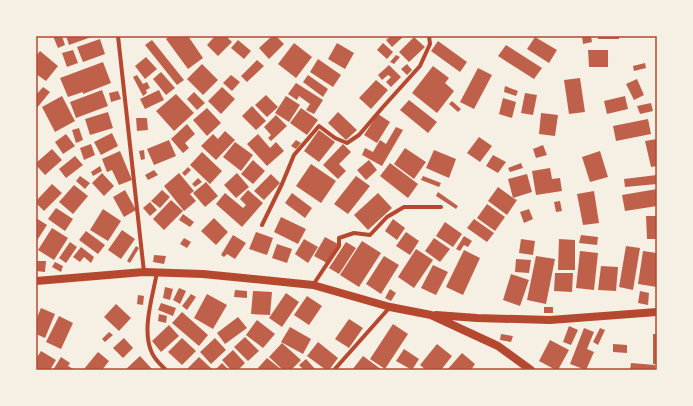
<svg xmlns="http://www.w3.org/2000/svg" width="693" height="406" viewBox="0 0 693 406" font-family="Jost,sans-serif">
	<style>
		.building { fill: #bf614a }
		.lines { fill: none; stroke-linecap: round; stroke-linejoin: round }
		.minor { stroke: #b5482f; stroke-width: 4 }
		.secondary { stroke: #b5482f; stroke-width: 8 }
		.neatline { fill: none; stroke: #b5482f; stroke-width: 1.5 }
	</style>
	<rect width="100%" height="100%" fill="#f6efe4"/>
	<path class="building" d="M53,36H62L65,45L58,48Z
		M66,36H94L69,45Z
		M170,36H188L203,58L188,69L166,39Z
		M215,36H226L232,42L218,56L207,45Z
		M272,36H276L284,44L269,59L259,48Z
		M391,36H404L392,47L386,40Z
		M582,36H591L592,42L583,44Z
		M598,36H619V39H598Z
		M414,37L425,47L409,62L399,52Z
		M535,37L557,50L549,63L527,49Z
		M100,39L105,54L83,62L77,47Z
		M152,40L184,80L177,85L145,45Z
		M238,40L251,51L244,59L231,48Z
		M438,41L467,62L460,72L431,51Z
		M294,43L312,57L296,78L278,64Z
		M337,43L354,53L345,69L328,59Z
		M383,43L393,52L387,59L377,50Z
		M506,45L542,68L534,79L498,56Z
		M73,50L78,63L67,67L62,53Z
		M588,50H608V67H589Z
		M40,51L58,66L46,81L36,74V56Z
		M396,55L400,57L394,64L390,62Z
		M146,57L157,69L145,79L135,66Z
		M318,59L341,75L333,87L310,72Z
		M257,60L264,66L247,82L241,76Z
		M103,62L111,83L83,94V92L68,97L60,78Z
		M645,63L646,68L634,71L633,66Z
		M202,64L218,80L203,95L187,79Z
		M407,64L412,70L407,75L401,69Z
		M389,65L401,77L391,87L386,82L391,77L388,75L382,80L378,75Z
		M433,66L449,78L445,83L454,91L437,113L412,93Z
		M478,68L492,75L474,109L460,102Z
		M161,72L175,88L166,95L153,79Z
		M137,75L143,84L147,82L150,88L146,90L147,93L143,96L133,77Z
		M231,75L240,82L232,91L223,83Z
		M308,75L328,89L323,97L303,82Z
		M580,78L585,112L569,114L564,80Z
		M637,79L644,95L634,100L626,84Z
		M376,80L388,90L371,109L359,98Z
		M296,83L323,100L314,114L306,110L310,104L299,96L297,100L288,94Z
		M505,86L518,91L516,96L504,92Z
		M43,87L50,92L36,109V95Z
		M222,87L235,99L221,114L208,101Z
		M102,90L108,106L76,118L70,102Z
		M159,90L164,100L145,109L140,99Z
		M118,91L121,99L111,102L109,93Z
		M194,92L205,103L197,110L187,99Z
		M525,93L537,95L533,115L521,113Z
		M176,94L194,113L174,131L156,111Z
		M266,95L278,107L267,117L255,105Z
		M62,96L75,121L55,132L42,107Z
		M286,96L300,105L289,122L275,113Z
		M625,96L628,109L607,114L604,101Z
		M503,98L516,102L512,118L499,114Z
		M409,100L437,122L428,133L400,110Z
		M452,101L461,109L458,112L449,104Z
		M651,103L653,111L640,114L637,106Z
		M252,106L266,121L256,130L242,116Z
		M207,108L221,123L207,136L193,120Z
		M301,108L318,120L307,135L290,123Z
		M108,112L113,128L90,135L85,119Z
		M338,112L357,130L346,140L328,123Z
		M541,113L558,115L555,136L539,134Z
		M378,114L390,122L377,143L364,135Z
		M276,115L287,126L271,141L268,138L271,135L264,127Z
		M136,118H147L148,130L137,131Z
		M648,119L651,134L616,141L613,126Z
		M187,124L195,134L185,143L189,148L183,153L171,139Z
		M396,127L403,130L382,166L362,155L365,148L373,152L380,140L386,144Z
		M79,128L83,140L76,143L72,130Z
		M319,130L335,142L319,162L304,151Z
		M225,131L235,140L216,160L201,146L213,134L218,139Z
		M112,133L118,146L101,155L94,142Z
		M66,134L75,146L63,154L55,142Z
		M258,134L270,148L276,142L284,151L267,166L247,144Z
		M479,137L492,146L480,162L467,153Z
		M657,139V166L651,167L645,141Z
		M169,140L176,156L154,165L147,149Z
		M296,140L301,143L296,149L291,146Z
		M235,142L253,155L241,171L223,157Z
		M91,144L95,155L84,160L80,148Z
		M343,144L351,152L339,164L346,171L338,179L323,165Z
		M543,145L547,155L536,158L533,149Z
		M405,148L426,162L414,179L394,164Z
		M52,149L62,160L45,175L36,165V163Z
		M144,150L145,159L141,160L139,151Z
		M434,150L456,159L449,178L426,168Z
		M120,151L132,180L119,185L112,170L107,172L102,159Z
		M600,151L608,177L590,182L582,157Z
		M202,152L222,171L210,184L190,165Z
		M493,155L506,162L498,173L486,166Z
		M75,156L83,165L66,178L59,169Z
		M253,160L265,171L253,184L241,174Z
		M369,160L377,170L366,180L357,170Z
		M390,163L418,184L408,198L380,176Z
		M521,163L523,168L510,172L508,168Z
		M311,164L336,181L321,203L296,186Z
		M100,166L102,171L93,176L91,172Z
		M188,167L191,170L185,176L182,173Z
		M550,168L552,179L560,178L562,191L536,195L532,171Z
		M154,170L158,175L148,180L145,175Z
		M102,173L114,186L104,196L92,183Z
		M179,173L194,191L190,194L196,201L184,211L164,186Z
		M237,173L249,187L236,198L224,185Z
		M271,174L280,183L264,200L254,191Z
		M527,174L532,192L513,198L517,200L507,215L488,201L498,187L513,198L508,179Z
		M657,175V184L625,187L624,179Z
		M80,176L90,183L85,189L76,181Z
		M356,176L370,186L348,214L334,204Z
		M423,176L441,183L439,187L421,180Z
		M198,178L202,182L195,187L192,184Z
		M206,182L218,196L205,207L193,193Z
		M52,184L62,193L44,211L36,203V201Z
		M74,185L88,196L73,214L59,202Z
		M657,189V206L625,211L622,195Z
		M125,190L136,210L124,217L113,197Z
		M162,190L170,197L160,208L151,201Z
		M248,190L263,203L242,227L216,204L225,193L243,208L246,205L240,199Z
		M594,191L599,223L583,225L577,194Z
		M438,192L458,206L456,209L436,196Z
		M292,193L312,208L305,218L285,203Z
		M378,193L392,208L368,230L354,215Z
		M171,200L183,211L164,230L153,219Z
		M560,201L562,211L556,212L554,202Z
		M150,202L157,210L150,216L143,208Z
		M487,204L505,217L495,231L477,218Z
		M56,208L73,219L65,231L48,219Z
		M103,209L121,221L108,241L90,230Z
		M529,209L533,219L524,223L520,212Z
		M183,214L194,222L190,227L179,220Z
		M646,216H657V239H647Z
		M281,217L306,229L298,244L274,232Z
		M36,218L47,225L36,242Z
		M214,218L228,232L216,245L201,231Z
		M393,219L405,228L397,240L385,231Z
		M474,219L494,233L487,242L467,228Z
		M445,222L462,234L453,247L436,236Z
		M52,228L68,238L54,260L38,250Z
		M122,230L135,239L121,259L108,250Z
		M86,231L105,245L98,254L79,240Z
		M256,232L273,238L267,255L249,249Z
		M406,232L419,241L410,255L396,246Z
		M233,235L246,243L235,259L227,254L224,257L221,255Z
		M581,235L598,237L597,245L579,243Z
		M464,236L472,241L468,247L464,245L460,251L456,249Z
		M325,237L338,244L327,263L314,256Z
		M184,238L191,242L187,248L180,244Z
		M434,238L450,249L440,262L425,251Z
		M304,239L318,247L308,263L295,254Z
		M521,239L535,241L533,255L519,253Z
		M559,239L575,240V270H558Z
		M362,241L381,253L359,287L340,275Z
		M70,242L77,247L66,263L59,258Z
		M346,242L356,248L339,274L329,268Z
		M277,244L292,249L287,263L272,258Z
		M136,246L139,248L130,263L127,261Z
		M626,246L640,248L633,290L619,287Z
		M81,247L94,257L91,263L84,257L80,262L73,257Z
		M416,249L433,260L414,288L398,277Z
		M464,250L480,258L463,295L446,287Z
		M580,251L598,253L594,290L576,288Z
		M643,251L657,253V287L638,284Z
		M154,255L166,256L164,264L153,262Z
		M384,256L399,265L381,294L366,284Z
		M536,256L555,259L546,304L527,300Z
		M516,259L531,260L529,273L515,272Z
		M36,261H46L45,272L36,271Z
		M55,262L63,266L61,272L52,267Z
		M433,265L448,272L436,295L421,288Z
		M601,266L618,267L616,291L598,290Z
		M555,273H573L572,292L554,291Z
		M511,274L529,280L520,306L503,300Z
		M165,287L173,289L170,300L163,298Z
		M179,288L186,291L180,304L173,300Z
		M390,289L396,293L391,301L385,298Z
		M235,290L247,291V298L234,297Z
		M253,291L272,292L270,315L251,314Z
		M640,291L649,293L648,305L638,303Z
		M286,293L299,302L282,327L269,318Z
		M191,294L196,297L187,310L182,306Z
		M207,294L227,305L213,329L194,318Z
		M138,295L144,296L143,305L137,304Z
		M307,296L322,306L309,325L294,315Z
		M161,303L176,308L173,316L158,310Z
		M116,304L131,318L119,331L104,317Z
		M544,307H553V313H544Z
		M41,308L55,314L45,338L36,334V320Z
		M182,312L208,335L199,346L172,323Z
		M159,314L167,316L166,323L158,321Z
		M59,316L73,323L61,349L46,342Z
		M238,317L247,328L225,344L217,333Z
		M349,319L363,328L349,348L335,339Z
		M257,320L275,334L263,348L246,335Z
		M393,324L408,334L385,369L370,359Z
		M169,325L179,336L161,352L152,341Z
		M569,326L578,330L571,345L563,342Z
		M290,327L311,339L303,354L281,342Z
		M584,328L594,332L587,349L594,352L586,370L570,364Z
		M600,328L605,330L598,345L593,342Z
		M109,332L113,335L105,342L102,339Z
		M501,334L513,336L511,342L500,340Z
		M653,334H657V364H653Z
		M245,337L259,351L248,361L234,347Z
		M124,338L133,348L123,358L113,348Z
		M182,338L196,351L182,365L168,352Z
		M215,338L226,350L211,364L200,352Z
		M550,340L569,350L558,370H556L539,361Z
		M318,342L338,358L329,370H326L307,356Z
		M282,343L301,360L291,370H283L269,357Z
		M437,344L452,356L441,370H426L420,365Z
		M613,344L627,345V353L613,352Z
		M404,349L419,359L412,370L396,361Z
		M233,350L245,363L238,370H231L222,360Z
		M41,351L56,360L50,370H36V359Z
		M98,352L109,361L102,370H86L84,369Z
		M462,353L475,364L471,370H447Z
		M140,356L152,369L125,370Z
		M363,356L382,370H352Z
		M61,357L70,363L68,366L75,370H53Z
		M199,357L212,369L211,370H188L187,369Z
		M267,358L282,370H260L258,368Z
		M306,359L316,370H304L299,365Z
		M222,363L229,370H215Z
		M631,363L655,365V370H630Z"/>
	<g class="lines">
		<path class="minor" d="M118,36L144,272
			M262,225L282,184L294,155L319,126L335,138L347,143L359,135L383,107L420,66L430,44L429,36
			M157,272C153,296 141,330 152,353C155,360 161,365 166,370
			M313,285L339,246V238L354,233L370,235L387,217L404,207H441
			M334,370L390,307"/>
		<path class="secondary" d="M36,281L144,272L203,274L313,285L390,307L431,315L498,346L531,370
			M436,315L477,318L550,320L657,312"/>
	</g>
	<rect width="693" height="406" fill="none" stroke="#f6efe4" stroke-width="74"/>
	<rect x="37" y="37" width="619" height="332" class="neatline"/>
</svg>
